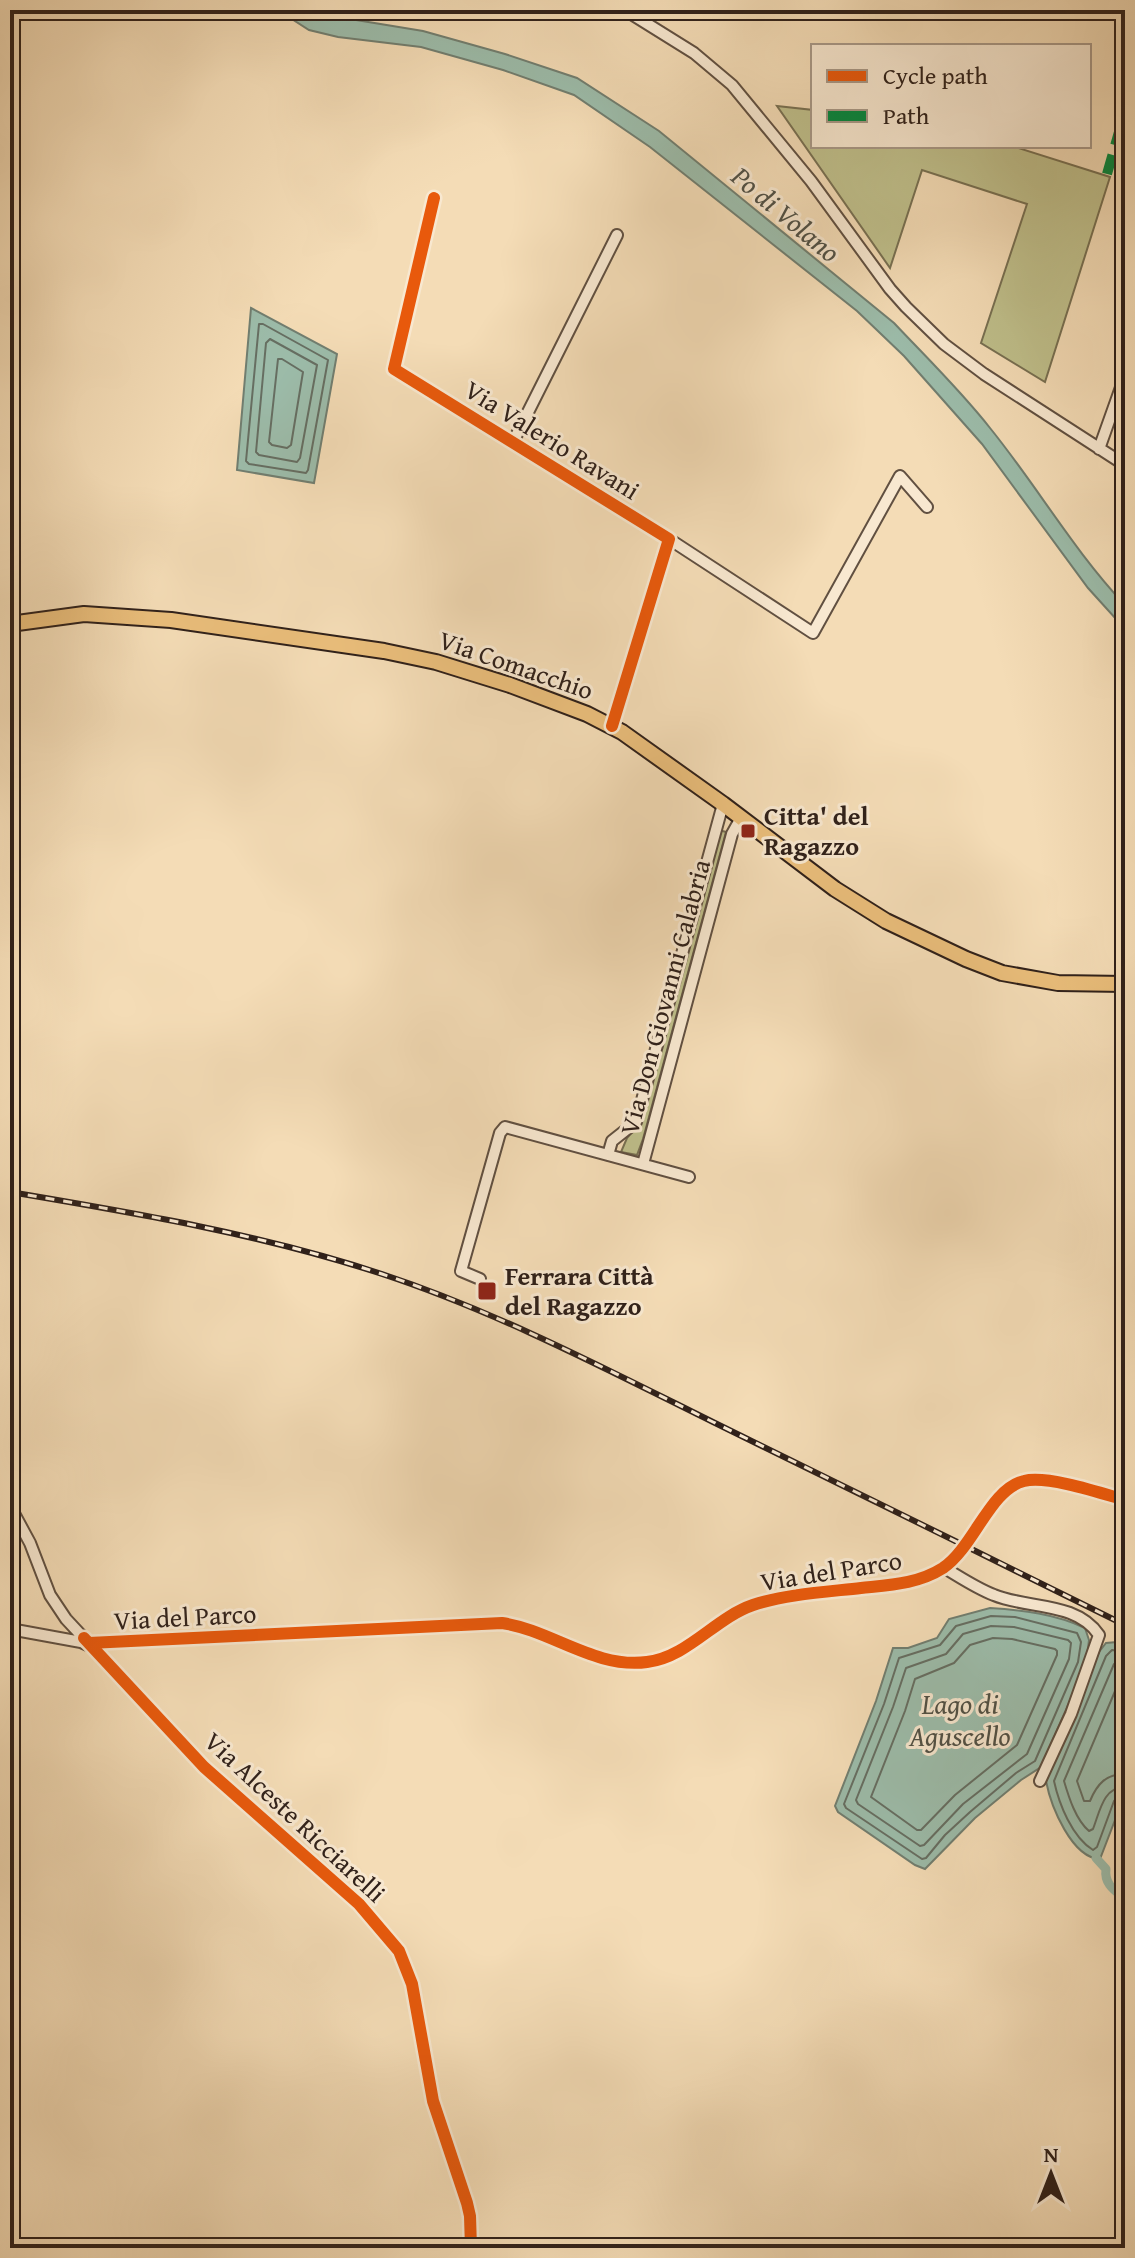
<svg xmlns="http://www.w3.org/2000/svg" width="1135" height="2258" viewBox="0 0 1135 2258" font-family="'Gentium Book Plus',serif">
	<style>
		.green { fill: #bfbf8b; stroke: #787052; stroke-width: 2 }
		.water { fill: #9cbcaa; stroke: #717e70; stroke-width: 2 }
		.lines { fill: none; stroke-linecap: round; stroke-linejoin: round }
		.shore { stroke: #666e62; stroke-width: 2 }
		.canal { stroke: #9cbcaa; stroke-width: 9 }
		.minor-casing { stroke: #615041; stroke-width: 14 }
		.major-casing { stroke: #30211a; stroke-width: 18 }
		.minor { stroke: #f8e8d0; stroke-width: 10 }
		.major { stroke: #eabe7b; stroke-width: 14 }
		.rail-casing { stroke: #30211a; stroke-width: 6 }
		.rail { stroke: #f8e8d0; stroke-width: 3; stroke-dasharray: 9; stroke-linecap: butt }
		.quiet { stroke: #00873e; stroke-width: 10; stroke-dasharray: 20 10; stroke-linecap: butt }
		.cycleway-casing { stroke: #f8e8d0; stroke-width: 17 }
		.cycleway { stroke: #e8590c; stroke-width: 12 }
		.poi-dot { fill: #8f2418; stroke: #f8e8d0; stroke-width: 3 }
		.labels { text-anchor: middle; stroke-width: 6; stroke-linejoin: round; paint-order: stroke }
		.street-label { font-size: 26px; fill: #30211a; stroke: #f8e8d0 }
		.poi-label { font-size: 26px; font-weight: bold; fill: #30211a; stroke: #f8e8d0; text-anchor: start }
		.water-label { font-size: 28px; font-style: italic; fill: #505045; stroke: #f8e8d0 }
	</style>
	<rect width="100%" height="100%" fill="#f4dcb6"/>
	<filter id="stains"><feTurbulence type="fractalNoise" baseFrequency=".0025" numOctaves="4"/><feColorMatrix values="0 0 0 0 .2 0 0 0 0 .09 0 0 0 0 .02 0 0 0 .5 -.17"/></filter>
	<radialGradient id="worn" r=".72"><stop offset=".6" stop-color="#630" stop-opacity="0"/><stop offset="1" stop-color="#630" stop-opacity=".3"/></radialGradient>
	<path class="green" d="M777,106L813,110V146H1012L1110,177L1045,382L981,343L1027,204L922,170L890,268Z
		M719,830L726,832L643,1139L637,1155L621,1152L627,1138L637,1126Z
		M458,2242V2248H371Z"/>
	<path class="water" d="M278,10H325L338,17L423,31L505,54L577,78L659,131L894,323C926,357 961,391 990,428C1037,486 1074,551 1125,605V629L1088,588L982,444L904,356L857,311L650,147L574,95L503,70L421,47L338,37L309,30Z
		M251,308L337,354L314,483L237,470Z
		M990,1608C1022,1610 1056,1614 1085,1628L1089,1640L1086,1664L1041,1767L1021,1780L975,1818L925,1869L915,1865L838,1812L835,1806L876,1701L893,1648H908L937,1638L949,1619Z
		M1117,1642L1125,1646V1794L1100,1859C1072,1858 1051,1807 1046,1781L1099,1652L1106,1643Z"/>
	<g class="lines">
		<path class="shore" d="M259,324H263L328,360L308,470L306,473L249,464L246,461Z
			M270,339L317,365L300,458L297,462L259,455L256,452L266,343Z
			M278,359H282L303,372L291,445L287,448L272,445L269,442Z
			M991,1616L1015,1617L1077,1633L1081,1642L1078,1662L1035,1761L1016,1773L970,1812L945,1835L926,1858L922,1859L846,1808L844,1804L884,1704L899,1658L940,1645L956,1626Z
			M991,1626L1014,1627L1068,1640L1071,1643L1069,1659L1027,1754L963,1804L924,1845L920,1846L858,1804L856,1800L893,1707L906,1668L946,1654L963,1634Z
			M993,1638L1012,1639L1055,1649L1057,1651V1655L1017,1745L955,1795L921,1830H917L871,1797L905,1711L915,1679L954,1663L970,1645Z
			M1125,1652L1112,1650L1106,1656L1054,1781C1059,1804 1072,1837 1093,1850L1097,1847L1114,1801L1118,1797L1125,1796
			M1125,1663L1117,1662L1114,1664L1064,1781C1069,1798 1076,1820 1089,1831L1093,1829C1100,1811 1103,1788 1125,1786
			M1125,1675L1121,1677L1077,1781L1084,1801H1090C1097,1784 1106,1774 1125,1774"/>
		<path class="canal" d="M1096,1858L1106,1869C1104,1884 1114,1890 1125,1899"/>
		<g class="minor-casing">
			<path id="minor" d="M625,10L694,53L732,85L811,181L890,289L906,307L944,344L984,374L1125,465
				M434,198L394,369L669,539L612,726
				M513,442L617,235
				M1099,449L1125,376
				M669,539L813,633L900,476L927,507
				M608,1155L612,1141L636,1122L723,804
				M643,1164L732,834L741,818
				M480,1279L461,1271L500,1133L505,1127L689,1177
				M10,1506L30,1543L50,1595L66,1619L204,1767L359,1904L399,1951L412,1984L433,2101L467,2203L470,2216L471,2248
				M943,1567C960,1577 976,1588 994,1595C1027,1609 1076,1601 1099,1635L1071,1714L1040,1781
				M10,1629L81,1642L90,1646
				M89,1643L502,1623C551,1630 595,1669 647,1662C688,1657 715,1618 753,1605C787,1594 825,1592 861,1588C889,1585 918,1584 943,1568C974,1547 990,1489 1024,1481C1047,1475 1101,1493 1125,1500"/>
		</g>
		<g class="major-casing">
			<path id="major" d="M10,624L84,614L171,620L384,651L436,662L510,685L587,714L622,732L723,804L835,889L886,921L966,959L1002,973L1058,983L1125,984"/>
		</g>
		<use href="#minor" class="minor"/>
		<use href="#major" class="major"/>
		<g class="rail-casing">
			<path id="rail" d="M10,1192C135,1213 261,1234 382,1274C497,1312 604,1368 713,1422C850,1489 988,1557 1125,1625"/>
		</g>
		<use href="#rail" class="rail"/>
		<path class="quiet" d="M1107,174L1125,111"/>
		<g class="cycleway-casing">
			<path id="cycleway" d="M434,198L394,369L669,539L612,726
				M84,1638L204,1767L359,1904L399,1951L412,1984L433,2101L467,2203L470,2216L471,2248
				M89,1643L502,1623C551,1630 595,1669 647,1662C688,1657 715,1618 753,1605C787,1594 825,1592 861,1588C889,1585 918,1584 943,1568C974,1547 990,1489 1024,1481C1047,1475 1101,1493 1125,1500"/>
		</g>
		<use href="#cycleway" class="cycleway"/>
	</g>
	<g class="poi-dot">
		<rect x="740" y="823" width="16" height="16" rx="4"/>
		<rect x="477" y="1281" width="20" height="20" rx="4"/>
	</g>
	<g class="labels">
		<g class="street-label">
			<text transform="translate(552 440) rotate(32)" y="9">Via Valerio Ravani</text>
			<text transform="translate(516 665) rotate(19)" y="9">Via Comacchio</text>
			<text transform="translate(665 997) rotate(-75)" y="9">Via Don Giovanni Calabria</text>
			<text transform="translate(831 1571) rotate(-9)" y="9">Via del Parco</text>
			<text transform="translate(185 1617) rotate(-3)" y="9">Via del Parco</text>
			<text transform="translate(295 1817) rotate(43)" y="9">Via Alceste Ricciarelli</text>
		</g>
		<g class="poi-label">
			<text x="764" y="825">Citta' del<tspan x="764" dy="30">Ragazzo</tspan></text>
			<text x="505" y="1285">Ferrara Città<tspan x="505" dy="30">del Ragazzo</tspan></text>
		</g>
		<g class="water-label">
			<text transform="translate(786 214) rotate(40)" y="10">Po di Volano</text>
			<text x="960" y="1714">Lago di<tspan x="960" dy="32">Aguscello</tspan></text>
		</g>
	</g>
	<rect width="1135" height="2258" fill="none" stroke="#f4dcb6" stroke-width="40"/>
	<rect x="12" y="12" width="1111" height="2234" fill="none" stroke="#30211a" stroke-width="4"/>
	<rect x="20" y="20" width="1095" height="2218" fill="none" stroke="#30211a" stroke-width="2"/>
	<rect x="811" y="44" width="280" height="104" fill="#f8e8d0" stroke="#a89887" stroke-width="2"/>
	<rect x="827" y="70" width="40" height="12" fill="#e8590c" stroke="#a89887" stroke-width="2"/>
	<text x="883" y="84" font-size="24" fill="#30211a">Cycle path</text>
	<rect x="827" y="110" width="40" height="12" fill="#00873e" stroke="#a89887" stroke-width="2"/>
	<text x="883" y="124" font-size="24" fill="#30211a">Path</text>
	<g transform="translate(1051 2174)" stroke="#f8e8d0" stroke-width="6" paint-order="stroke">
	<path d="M0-6L14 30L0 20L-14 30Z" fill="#30211a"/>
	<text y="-12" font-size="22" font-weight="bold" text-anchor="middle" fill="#30211a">N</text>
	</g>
	<rect width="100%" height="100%" filter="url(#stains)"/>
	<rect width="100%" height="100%" fill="url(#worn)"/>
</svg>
